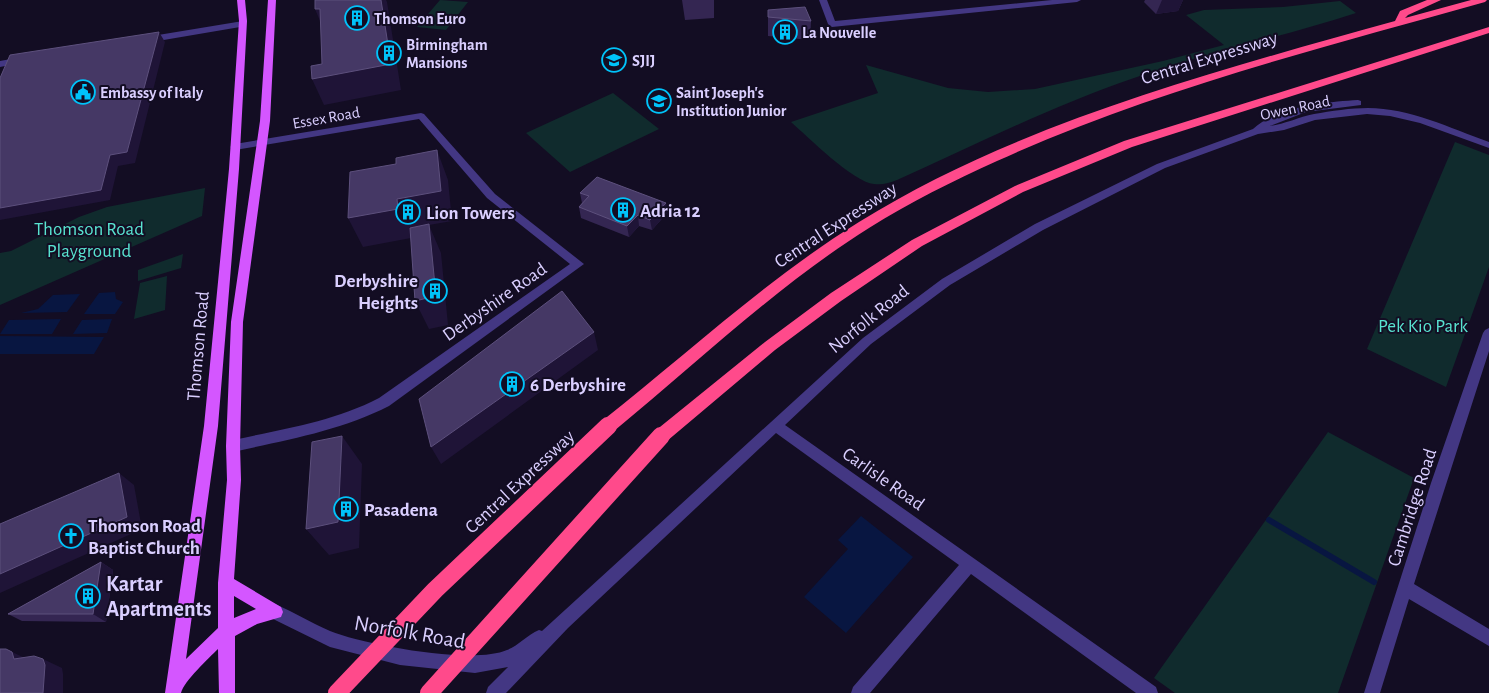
<svg xmlns="http://www.w3.org/2000/svg" width="1489" height="693" viewBox="0 0 1489 693" font-family="'Alegreya Sans',sans-serif">
	<style>
		.green { fill: #102b2d }
		.water { fill: #081641 }
		.lines { fill: none; stroke-linecap: round; stroke-linejoin: round }
		.stream { stroke: #081641; stroke-width: 6 }
		.street { fill: #433783; fill-rule: evenodd }
		.primary { fill: #d456ff; fill-rule: evenodd }
		.highway { fill: #ff4a8b; fill-rule: evenodd }
		.highway-bridge { stroke: #ff4a8b; stroke-width: 18 }
		.wall { fill: #342652 }
		.shaded-wall { fill: #1f1437 }
		.building { fill: #453865; stroke: #5d507d }
		.labels { text-anchor: middle; stroke-width: 4; stroke-linejoin: round; paint-order: stroke }
		.far-poi-label { font-size: 16px; font-weight: bold; fill: #dacfff; stroke: #130d23; text-anchor: start }
		.far-street-label { font-size: 16px; fill: #dacfff; stroke: #130d23 }
		.street-label { font-size: 19px; fill: #dacfff; stroke: #130d23 }
		.poi-label { font-size: 19px; font-weight: bold; fill: #dacfff; stroke: #130d23; text-anchor: start }
		.park-label { font-size: 19px; fill: #58e3d0; stroke: #130d23 }
		.near-poi-label { font-size: 22px; font-weight: bold; fill: #dacfff; stroke: #130d23; text-anchor: start }
		.near-street-label { font-size: 22px; fill: #dacfff; stroke: #130d23 }
	</style>
	<rect width="100%" height="100%" fill="#130d23"/>
	<path class="green" d="M440,0L468,2L446,30L417,27Z
		M1340,1L1356,13C1283,37 1207,52 1134,78C1052,106 975,145 897,180C889,183 883,185 874,184C853,182 808,137 791,122L878,93L866,65L948,88L988,92L1035,89L1163,61L1224,45L1186,15L1204,10L1283,7Z
		M613,93L659,129L570,172L526,133Z
		M1455,142L1489,155V267L1446,387L1367,349Z
		M205,188L202,216L0,305V253L11,251L79,217L107,207Z
		M183,254L181,268L138,281V270Z
		M167,276L165,310L134,319L140,283Z
		M1328,432L1414,478L1338,693H1175L1154,678Z"/>
	<path class="water" d="M115,292L116,299L123,302L115,314H84L99,293Z
		M80,294L67,312L21,313L38,309L53,295Z
		M61,319L52,334H0L9,320Z
		M112,319L107,333L73,334L82,320Z
		M0,336L104,337L94,354H0Z
		M861,516L913,557L846,633L804,597L848,549L838,540Z"/>
	<g class="lines">
		<path class="stream" d="M1269,520L1374,582"/>
		<path class="street" d="M819,0H827L835,21L1052,0H1081L1077,2L832,27L828,24Z
			M243,21L246,22V26L146,43L142,40L146,37Z
			M22,57L26,60L25,62L0,67V61Z
			M1358,100L1361,101V105L1306,112L1270,126C1285,124 1299,117 1314,114C1331,111 1351,108 1368,108C1409,108 1450,128 1489,142V148L1420,123L1390,116L1367,114L1315,120L1284,130L1258,134L1165,168L1043,230L950,285L871,344L785,425L1156,687L1158,693H1136L971,574L870,693H851L853,687L959,565L776,433L568,628L506,693H486L488,687L508,667L475,673L400,665L330,647L269,617L267,612L269,607L275,604C294,612 311,623 330,631C365,645 473,665 507,650C518,646 527,635 539,630L542,631L863,338L942,279L1035,224L1157,164L1253,129C1277,106 1327,102 1358,100Z
			M421,113L424,114L495,194L584,264L389,406C340,431 286,440 233,452L228,450L226,446L228,442L233,440C283,429 333,422 379,398L570,264L487,198L419,119L235,150L230,147L235,144Z
			M1489,328V351L1414,584L1489,629V646L1409,599L1380,693H1364L1431,483L1483,333L1485,330Z"/>
		<path class="primary" d="M237,0H245L247,21L239,169L218,426L186,659L218,628V583L227,480L226,446L231,322L260,121L268,0H276L270,121L243,322L240,446L241,480L234,579L281,607L283,612L281,617L257,624L235,636V693H219L218,649C209,658 184,681 181,693H165L204,426L229,169L239,21ZM234,596L256,609L234,618Z"/>
		<path class="highway" d="M1427,0H1441L1408,15L1405,18L1471,0H1487L1485,2C1321,48 1153,90 997,161C953,181 910,202 869,228C778,285 698,362 614,431L608,433L602,431L600,426L602,421C687,354 767,279 859,222C1018,123 1216,71 1395,21L1400,11Z
			M1489,27V33L1132,147L1023,192L922,246L841,301L775,350L667,441L661,443L655,441L653,436L655,431L765,342L831,293L912,240L1015,186L1124,141Z"/>
		<path class="highway-bridge" d="M337,693L435,590L608,426
			M429,693L661,436"/>
	</g>
	<path class="wall" d="M682,0H714V18L685,20Z
		M1145,0H1183L1178,11L1156,14L1144,2Z
		M768,10L811,21L810,40L768,36Z
		M580,193L666,203L667,213L652,230L639,226L629,237L581,218L579,207L582,203Z
		M101,562L113,570L106,622L22,621L8,614Z"/>
	<path class="shaded-wall" d="M381,0H386L387,2L401,90L324,105L312,79Z
		M1162,0H1183L1178,11L1156,14Z
		M315,9H320L326,35Z
		M159,32L165,42L135,163L118,166L110,200L0,220V208L110,155Z
		M437,150L448,180L452,221L429,225L441,253L448,325L429,329L415,301L411,238L363,247L348,218L397,199Z
		M666,203L667,213L652,230L650,220Z
		M638,215L639,226L629,237L627,226Z
		M594,332L598,350L441,464L431,447Z
		M342,436L362,464L359,548L329,555L306,529Z
		M119,473L134,485L142,529L0,593V574Z
		M101,562L113,570L106,622L93,614Z
		M6,649L31,661L14,659Z
		M43,659L62,668L63,674V693H43Z"/>
	<path class="building" d="M315,0H381L391,64L312,79L311,66L322,64L320,9H315Z
		M805,7L811,21L768,17V10Z
		M159,32L127,152L110,155L101,190L0,208V78L10,55Z
		M437,150L441,191L397,199L398,209L348,218L350,172L396,164V158Z
		M597,177L666,203L650,220L638,215L627,226L579,207L589,196L580,193Z
		M429,224L436,296L415,301L410,228Z
		M562,291L594,332L431,447L419,399Z
		M342,436L338,522L306,529L312,442Z
		M119,473L127,517L0,574V524Z
		M101,562L93,614H8Z
		M0,649H6L12,652L14,659L34,656L43,659L45,665L43,693H0Z"/>
	<defs>
		<g id="building-ring" transform="scale(1.25)"><circle r="9.5" fill="#130d23" stroke="#00c3fa" stroke-width="1.5"/><path d="M-4-6H4V6H1V3H-1V6H-4ZM-2.5-4.3h1.7v1.8h-1.7ZM.8-4.3h1.7v1.8H.8ZM-2.5-1h1.7V.8h-1.7ZM.8-1h1.7V.8H.8Z" fill="#00c3fa"/></g>
		<g id="school-ring" transform="scale(1.25)"><circle r="9.5" fill="#130d23" stroke="#00c3fa" stroke-width="1.5"/><path d="M0-5L7-2L0 1L-7-2ZM-4 1L0 2.5L4 1V4Q0 6-4 4Z" fill="#00c3fa"/></g>
		<g id="civic-ring" transform="scale(1.25)"><circle r="9.5" fill="#130d23" stroke="#00c3fa" stroke-width="1.5"/><path d="M-.6-6.5H3V-4.5H.6V-3L4-1V1h2V6H-6V1h2V-1L-.6-3ZM-1.2 2.5V6h2.4V2.5Z" fill="#00c3fa"/></g>
		<g id="church-ring" transform="scale(1.25)"><circle r="9.5" fill="#130d23" stroke="#00c3fa" stroke-width="1.5"/><path d="M-1.2-6h2.4v3.5h3.3v2.4h-3.3V6h-2.4V-.1h-3.3v-2.4h3.3Z" fill="#00c3fa"/></g>
	</defs>
	<g fill-rule="evenodd">
		<use href="#building-ring" x="357" y="18"/>
		<use href="#building-ring" x="785" y="32"/>
		<use href="#building-ring" x="389" y="53"/>
		<use href="#school-ring" x="614" y="60"/>
		<use href="#civic-ring" x="83" y="92"/>
		<use href="#school-ring" x="659" y="101"/>
		<use href="#building-ring" x="623" y="210"/>
		<use href="#building-ring" x="408" y="212"/>
		<use href="#building-ring" x="435" y="291"/>
		<use href="#building-ring" x="512" y="384"/>
		<use href="#building-ring" x="346" y="509"/>
		<use href="#church-ring" x="71" y="536"/>
		<use href="#building-ring" x="88" y="596"/>
	</g>
	<g class="labels">
		<g class="far-poi-label">
			<text x="374" y="24">Thomson Euro</text>
			<text x="802" y="38">La Nouvelle</text>
			<text x="406" y="50">Birmingham<tspan x="406" dy="18">Mansions</tspan></text>
			<text x="632" y="66">SJIJ</text>
			<text x="100" y="98">Embassy of Italy</text>
			<text x="676" y="98">Saint Joseph's<tspan x="676" dy="18">Institution Junior</tspan></text>
		</g>
		<g class="far-street-label">
			<text transform="translate(1295 107) rotate(-12)" y="6">Owen Road</text>
			<text transform="translate(326 117) rotate(-10)" y="6">Essex Road</text>
		</g>
		<g class="street-label">
			<text transform="translate(1209 57) rotate(-17)" y="7">Central Expressway</text>
			<text transform="translate(835 224) rotate(-33)" y="7">Central Expressway</text>
			<text transform="translate(494 301) rotate(-35)" y="7">Derbyshire Road</text>
			<text transform="translate(868 318) rotate(-39)" y="7">Norfolk Road</text>
			<text transform="translate(197 346) rotate(-85)" y="7">Thomson Road</text>
			<text transform="translate(884 478) rotate(35)" y="7">Carlisle Road</text>
			<text transform="translate(519 481) rotate(-43)" y="7">Central Expressway</text>
			<text transform="translate(1411 507) rotate(-72)" y="7">Cambridge Road</text>
		</g>
		<g class="poi-label">
			<text x="640" y="217">Adria 12</text>
			<text x="426" y="219">Lion Towers</text>
			<text x="418" y="287" text-anchor="end">Derbyshire<tspan x="418" dy="22">Heights</tspan></text>
			<text x="530" y="391">6 Derbyshire</text>
			<text x="364" y="516">Pasadena</text>
			<text x="88" y="532">Thomson Road<tspan x="88" dy="22">Baptist Church</tspan></text>
		</g>
		<g class="park-label">
			<text x="89" y="235">Thomson Road<tspan x="89" dy="22">Playground</tspan></text>
			<text x="1423" y="332">Pek Kio Park</text>
		</g>
		<g class="near-poi-label">
			<text x="106" y="591">Kartar<tspan x="106" dy="25">Apartments</tspan></text>
		</g>
		<g class="near-street-label">
			<text transform="translate(410 631) rotate(10)" y="8">Norfolk Road</text>
		</g>
	</g>
</svg>
